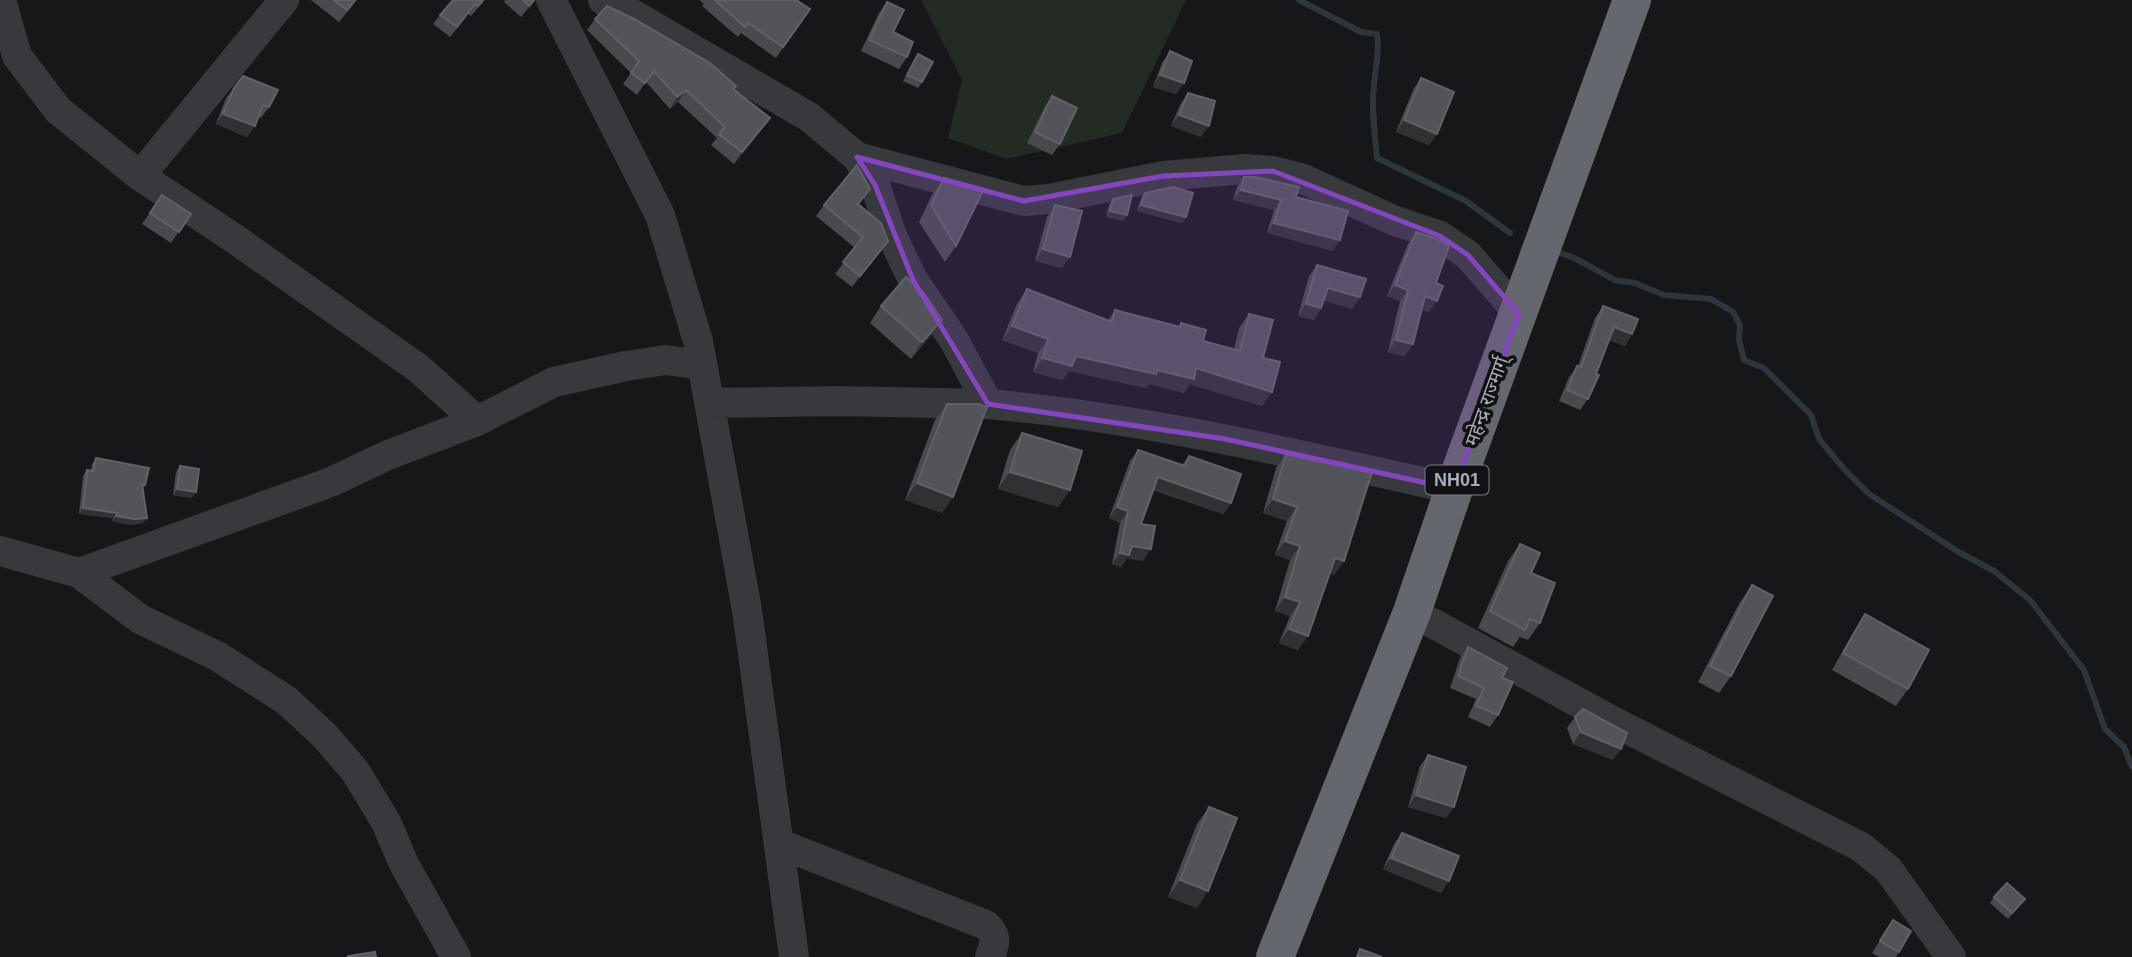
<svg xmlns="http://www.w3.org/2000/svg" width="2132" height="957" viewBox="0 0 2132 957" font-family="Helvetica,'Noto Sans Devanagari',sans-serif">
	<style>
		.green { fill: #232b23 }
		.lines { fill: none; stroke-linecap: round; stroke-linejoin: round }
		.stream { stroke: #2d363c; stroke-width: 6 }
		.minor { stroke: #38393d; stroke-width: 30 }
		.highway { stroke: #64676e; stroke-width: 38 }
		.wall { fill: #484a4d }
		.shaded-wall { fill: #303133 }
		.building { fill: #535459; stroke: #606268; stroke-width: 2 }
		.marked { fill: #8446be; fill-opacity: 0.2; stroke: #8446be; stroke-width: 5; stroke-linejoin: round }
		.labels { text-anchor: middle; stroke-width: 7; stroke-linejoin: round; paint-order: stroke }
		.shield { fill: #111213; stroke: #7b7f86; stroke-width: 2 }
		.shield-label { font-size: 18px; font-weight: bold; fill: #a9aeb8 }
		.street-label { font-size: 19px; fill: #a9aeb8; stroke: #111213 }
	</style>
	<rect width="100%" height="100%" fill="#161718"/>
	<path class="green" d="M921,0H1186L1122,133L1006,159L948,138L962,80Z"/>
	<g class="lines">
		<path class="stream" d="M1299,0L1361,32L1377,34C1380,53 1375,67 1374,85C1371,109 1375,134 1377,158L1466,201L1510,233
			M1555,251L1574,258L1615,280L1635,283L1664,295L1711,299L1733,312L1740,325L1739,340L1744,360L1764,368L1811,415L1819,439L1845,470L1869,494L1957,551L1994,571L2030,600L2084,670L2105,729L2124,747L2132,767"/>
		<path class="minor" d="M1,0L17,56L58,110L140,176L232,237L418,368L477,421
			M551,0L660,215L698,341L747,610L794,957
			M603,0L634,15L809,117L857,157L875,185L892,236L913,280L954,340L988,404C1146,418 1300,455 1454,489
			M857,157L1024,201L1049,199L1163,176L1245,169L1273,171L1301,178L1393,220L1440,236L1468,255L1519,314
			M140,176L284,0
			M710,403L838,401L988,404
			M0,551L79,573L331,482L388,455L477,421L554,382L626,366L666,360L702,365
			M79,573L140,619L217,656L286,700L324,735L355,771L386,822L404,864L456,957
			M1412,612L1618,724L1861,847L1888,869L1951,957
			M780,844L986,925C998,936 995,943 990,957"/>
		<path class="highway" d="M1275,957L1412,612L1454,489L1632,0"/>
	</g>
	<path class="wall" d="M311,0H357L339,22Z
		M485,0L471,16L468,14L450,37L433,24L440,15Z
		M505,0H536L521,17L504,2Z
		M699,0H796L810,9L776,58L741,33L738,37L702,6L704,4Z
		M887,2L893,32L907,57L899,69L861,51L879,13Z
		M595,19L734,89L770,118L734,164L711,145L717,138L678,102L670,109L646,82L637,95L623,84L631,73L587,30Z
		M1170,51L1176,94L1153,87L1162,63Z
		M918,54L922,82L918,88L903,81Z
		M1421,78L1437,134L1429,145L1396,132L1413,90Z
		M234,88L269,107L261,118L259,117L247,137L216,124L226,98Z
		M1188,93L1201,137L1171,126L1180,105Z
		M1052,96L1060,144L1052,155L1027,143L1044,108Z
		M1244,177L1296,197L1333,251L1267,233L1274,210L1233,200L1237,187Z
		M944,178L956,246L945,262L919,222L932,195Z
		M1145,193L1186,217L1182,223L1137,211L1141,198Z
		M162,195L191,214L171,243L142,224Z
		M1113,199L1127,215L1123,221L1106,217L1109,205Z
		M824,205H858L880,252L852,287L835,274L855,248L816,216Z
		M1055,205L1062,268L1035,261L1047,217Z
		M1416,232L1436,283L1429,312L1422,310L1405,356L1388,352L1400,301L1387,296L1408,244Z
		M1317,265L1360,297L1352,309L1324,300L1321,308L1314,320L1298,316L1309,276Z
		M1027,289L1108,320L1115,310L1179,326L1181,323L1203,341L1234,350L1239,328L1249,314L1263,358L1262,406L1190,384L1184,393L1149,384L1146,388L1069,371L1062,380L1033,372L1038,353L1002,340L1017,304Z
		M881,306L930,337L911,359L870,323Z
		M1603,306L1632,334L1625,346L1609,340L1588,399L1580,410L1559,401L1569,377L1578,366L1595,318Z
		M947,404L942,513L905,500L935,420Z
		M1022,433L1070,490L1058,507L998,489L1010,450Z
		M1138,450L1182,465L1189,456L1231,503L1223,514L1153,490L1141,524L1143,561L1127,558L1121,567L1112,564L1120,523L1109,518L1130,461Z
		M1286,454L1344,561L1334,575L1330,574L1298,650L1279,643L1290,616L1275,611L1290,560L1275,555L1287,521L1263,513L1276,468Z
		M96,458L145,485L143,489L147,518L143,523L130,525L112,521L113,518L79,514L83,476L87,470L91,471L92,464Z
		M180,466L192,498L173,495L176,472Z
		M1520,544L1531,573L1540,623L1528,640L1520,637L1513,647L1478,628L1508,561Z
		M1752,585L1731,676L1719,693L1698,682L1740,602Z
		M1865,614L1908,689L1896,706L1832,670L1854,631Z
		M1468,647L1502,678L1498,715L1490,727L1468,717L1476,699L1450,688L1460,658Z
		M1575,717L1613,760L1573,744L1567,728Z
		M1428,755L1454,807L1446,818L1408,807L1420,766Z
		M1209,807L1197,908L1168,897L1197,824Z
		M1402,833L1441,893L1383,869L1394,844Z
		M1994,897L2025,899L2008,919L1990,903Z
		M1893,920L1911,931L1896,957H1879L1872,953Z"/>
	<path class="shaded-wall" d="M534,0H536L521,17L529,6Z
		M1160,75L1184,83L1176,94L1153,87Z
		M686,90L678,102L670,109L677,97Z
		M223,114L255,126L247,137L216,124Z
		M1179,115L1209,126L1201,137L1171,126Z
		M770,118L762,129L734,164L742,152Z
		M1404,120L1437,134L1429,145L1396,132Z
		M1241,190L1281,200L1274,210L1233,200Z
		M1141,205L1186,217L1182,223L1137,211Z
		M1110,211L1127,215L1123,221L1106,217Z
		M1274,223L1340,240L1333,251L1267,233Z
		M888,241L880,252L852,287L860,276Z
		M1043,249L1070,257L1062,268L1035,261Z
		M1395,285L1408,290L1400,301L1387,296Z
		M1328,288L1360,297L1352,309L1320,299Z
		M1425,296L1437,301L1429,312L1417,308Z
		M1306,304L1321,308L1314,320L1298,316Z
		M942,320L930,337L911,359L922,342Z
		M1012,326L1048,339L1038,353L1002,340Z
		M1614,327L1632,334L1625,346L1606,339Z
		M1396,340L1413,344L1405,356L1388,352Z
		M1076,356L1157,370L1196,368L1272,392L1262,406L1190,384L1184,393L1149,384L1146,388L1069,371L1062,380L1033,372L1043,358Z
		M1010,472L1070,490L1058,507L998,489Z
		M1158,477L1231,503L1223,514L1150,488Z
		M917,483L953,497L942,513L905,500Z
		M177,489L196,492L192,498L173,495Z
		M1273,499L1297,507L1287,521L1263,513Z
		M1117,507L1128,511L1120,523L1109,518Z
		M83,508L117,513L113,518L79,514Z
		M116,516L147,518L143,523L130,525L112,521Z
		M1285,541L1300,546L1290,560L1275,555Z
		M1132,546L1151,549L1143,561L1127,558L1121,567L1112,564L1120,553Z
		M1335,558L1344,561L1334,575L1325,572Z
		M1285,597L1300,602L1290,616L1275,611Z
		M1289,629L1308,636L1298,650L1279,643Z
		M1581,732L1621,749L1613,760L1573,744Z
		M1416,795L1454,807L1446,818L1408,807Z
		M1391,858L1449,881L1441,893L1383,869Z
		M1180,880L1208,891L1197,908L1168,897Z"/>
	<path class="building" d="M334,0H355L347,10Z
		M453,0H483L478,6L475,4L457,27L440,15Z
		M523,0H534L529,6Z
		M715,0H796L810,9L783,47L748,23L745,27Z
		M887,2L904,10L893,32L913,42L907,57L869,40Z
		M607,6L634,19L710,63L736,86L733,89L770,118L742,152L719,134L725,127L686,90L677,97L654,71L645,83L631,73L639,61L595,19Z
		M1170,51L1192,61L1184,83L1160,75Z
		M918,54L933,62L922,82L907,75Z
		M243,76L278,90L269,107L263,105L255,126L223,114L234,88Z
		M1421,78L1454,92L1437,134L1404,120Z
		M1188,93L1215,101L1209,126L1179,115Z
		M1052,96L1077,108L1060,144L1035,132Z
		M857,165L870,189L858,204L881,223L888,241L860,276L843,262L863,237L824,205Z
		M1244,177H1255L1299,187L1296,197L1348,211L1340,240L1274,223L1281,200L1241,190Z
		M944,178L984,189L956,246L931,205Z
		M1173,187L1193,193L1186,217L1141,205L1145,193Z
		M162,195L191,214L179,232L150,213Z
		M1132,195L1127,215L1110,211L1113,199Z
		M1055,205L1082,211L1070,257L1043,249Z
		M1416,232L1440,240L1449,246L1436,283L1443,286L1437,301L1425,296L1413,344L1396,340L1408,290L1395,285Z
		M1317,265L1366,279L1360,297L1328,288L1321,308L1306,304Z
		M906,277L923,292L942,320L922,342L881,306Z
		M1027,289L1112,322L1115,310L1180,327L1181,323L1206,330L1203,341L1240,351L1249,314L1273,320L1263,358L1280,362L1272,392L1196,368L1194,379L1157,370L1156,374L1076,356L1072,366L1043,358L1048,339L1012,326Z
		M1603,306L1638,319L1632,334L1614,327L1596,374L1599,375L1588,399L1567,390L1577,366L1581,367Z
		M947,404H979L987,407L953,497L917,483Z
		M1022,433L1082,451L1070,490L1010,472Z
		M1138,450L1185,466L1189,456L1241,474L1231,503L1158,477L1141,524L1155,526L1151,549L1132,546L1129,555L1120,553L1128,511L1117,507Z
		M1286,454L1372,472L1344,561L1335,558L1308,636L1289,629L1300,602L1285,597L1300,546L1285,541L1297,507L1273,499Z
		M96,458L149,468L145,485L142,484L147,518L134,519L116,516L117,513L83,508L87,470L93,471Z
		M180,466L199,469L196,492L177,489Z
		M1520,544L1540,553L1531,573L1555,583L1540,623L1530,619L1525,630L1490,611Z
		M1752,585L1773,596L1731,676L1710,666Z
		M1865,614L1929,650L1908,689L1843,653Z
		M1468,647L1507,668L1502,678L1513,682L1498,715L1476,706L1484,688L1458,676Z
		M1583,709L1627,733L1621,749L1581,732L1575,717Z
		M1428,755L1466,767L1454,807L1416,795Z
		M1209,807L1237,818L1208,891L1180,880Z
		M1402,833L1459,856L1449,881L1391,858Z
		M2007,883L2025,899L2012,913L1994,897Z
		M1893,920L1911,931L1899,952L1880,941Z
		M1360,949L1382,957H1357Z
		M375,952L376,957H348V956Z"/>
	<path class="marked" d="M857,157L1024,201L1163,176L1273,171L1440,236L1468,255L1519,314L1454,489L1225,439L988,404L913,280L875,185Z"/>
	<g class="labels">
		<rect class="shield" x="1425.5" y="465.5" width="63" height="29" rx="5"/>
		<g class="shield-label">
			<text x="1457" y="486">NH01</text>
		</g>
		<g class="street-label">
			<text transform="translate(1486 401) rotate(-70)" y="7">महेन्द्र राज्मार्ग्</text>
		</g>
	</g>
</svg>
